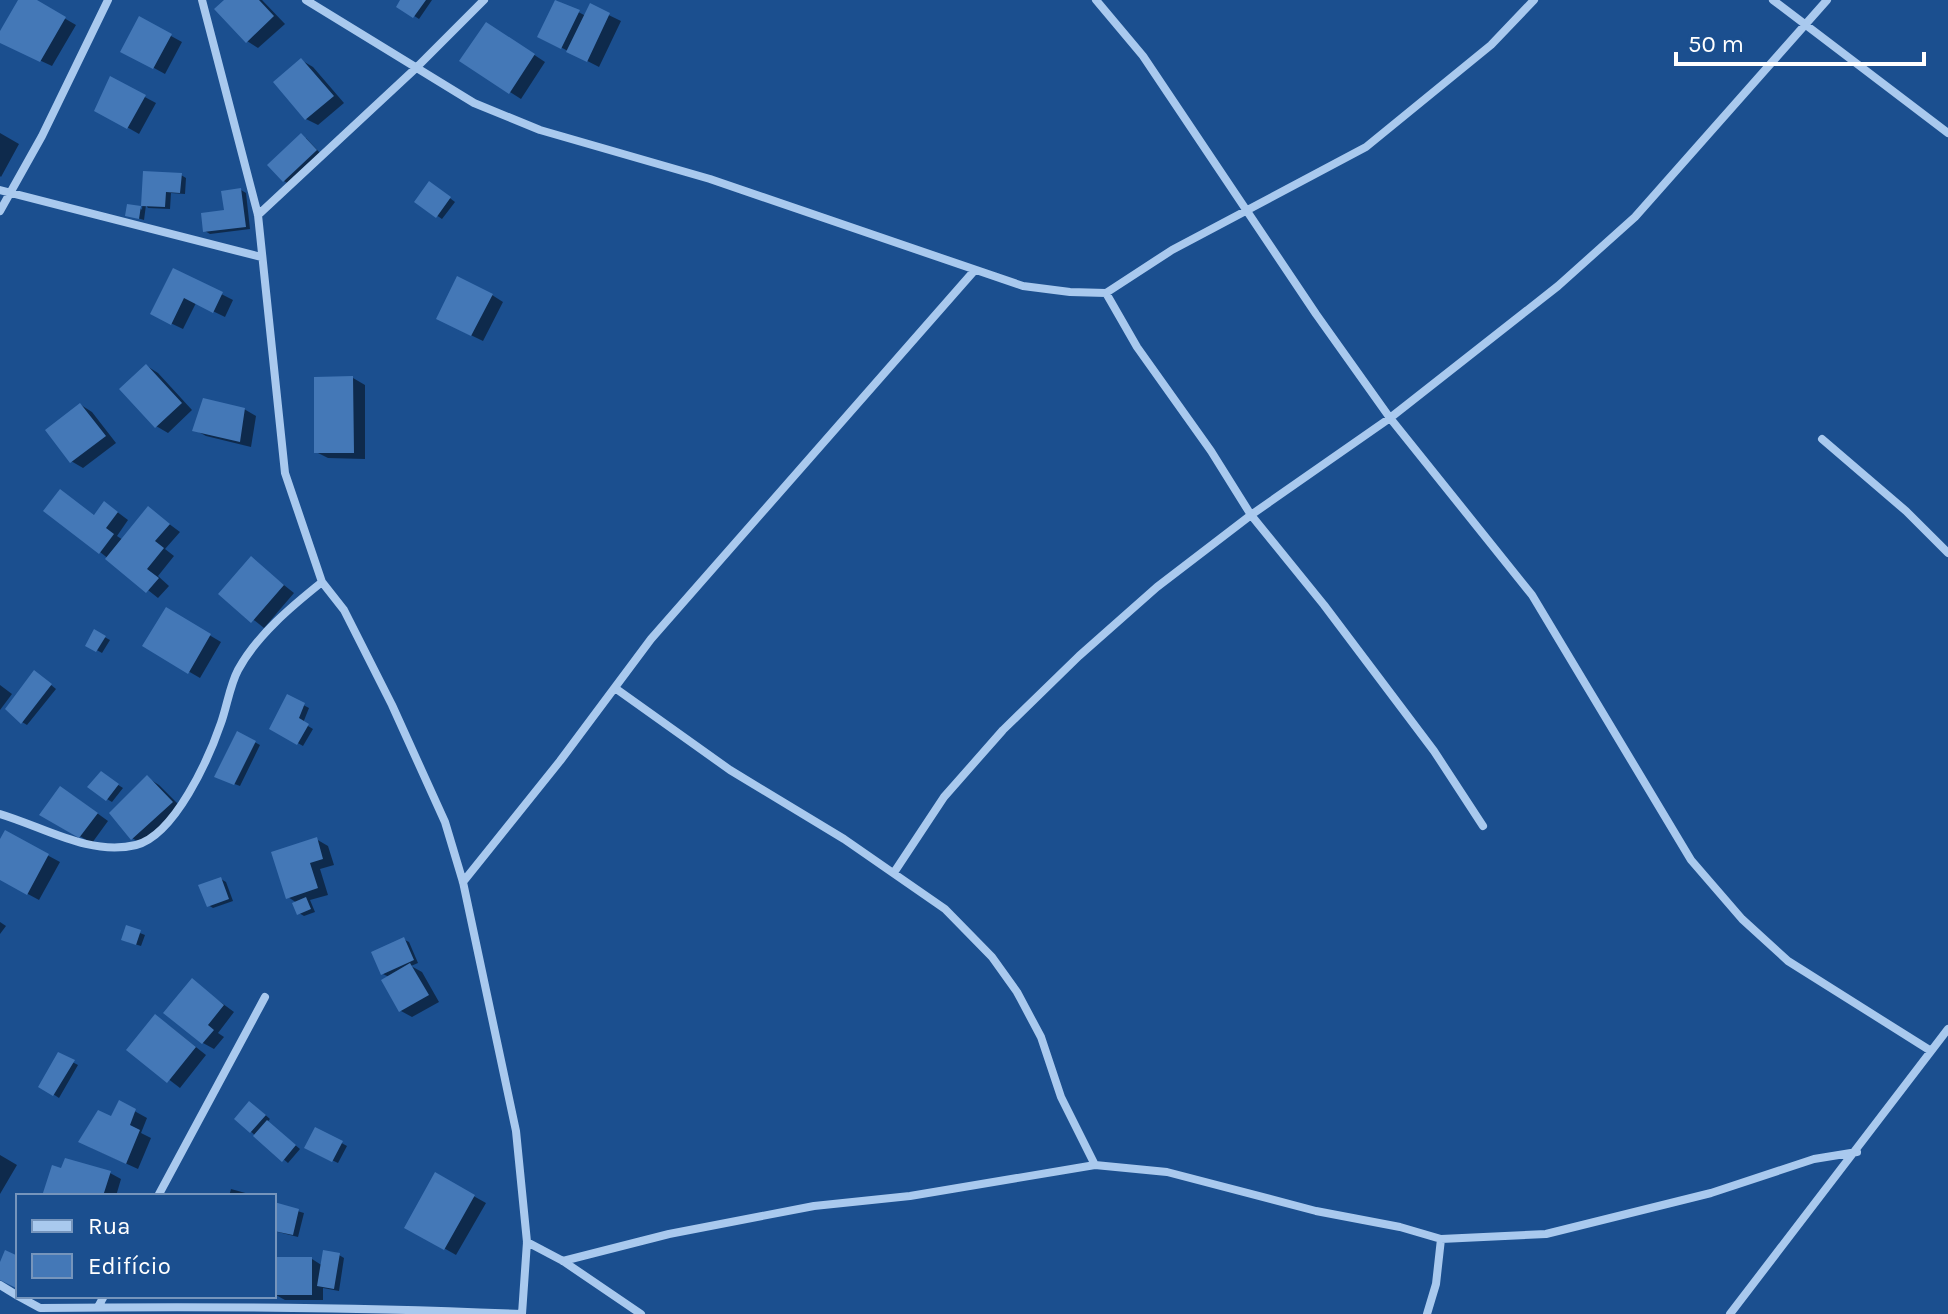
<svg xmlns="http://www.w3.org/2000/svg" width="1948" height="1314" viewBox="0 0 1948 1314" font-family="Karla,sans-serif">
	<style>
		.shadow { fill: #0007 }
		.building { fill: #4478b7 }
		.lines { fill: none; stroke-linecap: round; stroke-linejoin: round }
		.street { stroke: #a9c9ee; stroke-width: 8 }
	</style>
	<rect width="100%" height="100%" fill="#1b4f8f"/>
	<path class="shadow" d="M21,0H33L76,25L52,66L0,42V34Z
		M227,0H262L285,24L258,48L247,41Z
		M403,0H432L419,19L399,6Z
		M557,1L586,16L590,6L621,21L599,67L539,36Z
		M140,19L182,42L165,74L123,51Z
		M498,31L545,62L521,99L510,92Z
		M301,60L313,67L344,103L318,125L306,119Z
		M111,79L156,103L139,134L97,110Z
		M0,133L19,144L1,177L0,176Z
		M306,138L321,154L289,184L284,181Z
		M145,173L181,175L186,178L185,194L171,193L170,209L148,208L146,205L144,220L127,215L140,208L142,210Z
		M434,186L455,202L442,219L417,202Z
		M241,190L246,193L250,229L210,234L205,231L226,212Z
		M174,270L233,300L225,317L196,303L183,329L164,320Z
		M492,295L503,302L483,341L450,325Z
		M147,366L158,373L192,410L168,433L156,426Z
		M353,378L365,385V459L328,458L316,452Z
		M81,405L92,412L116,443L83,468L71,461Z
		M244,409L256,416L251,447L206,436L195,430Z
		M61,492L95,516L116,511L128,520L117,536L123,540L149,509L180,532L165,549L174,556L158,576L169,586L158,598L100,552Z
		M251,559L294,593L264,628L221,594Z
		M167,610L221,642L200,678L145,646Z
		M95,632L110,640L102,653L88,645Z
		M40,676L56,689L27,725L22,722Z
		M0,685L12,694L0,710Z
		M288,697L309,708L303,723L313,729L303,746L272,728Z
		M238,733L260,745L240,786L221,779Z
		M101,774L123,788L112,802L107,799Z
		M148,778L159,785L183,809L144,845L132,838Z
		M72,795L108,821L92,843L42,815Z
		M6,833L60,862L39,900L0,879V843Z
		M316,839L328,846L334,865L320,869L328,895L310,900L315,912L304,916L299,913L297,903L288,897Z
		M221,879L226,882L233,901L213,908L208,905Z
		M0,922L6,926L0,934Z
		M127,928L145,935L141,946L128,942Z
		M403,939L409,942L418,963L411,966L422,972L439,1002L412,1017L401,1011L389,977L383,974Z
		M192,981L234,1012L218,1033L224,1037L214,1049L203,1043Z
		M167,1024L206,1055L180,1088L129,1049Z
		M59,1055L78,1065L59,1098L41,1086Z
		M120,1103L147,1118L141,1133L151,1138L138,1169L92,1148Z
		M255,1106L270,1119L267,1122L300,1149L288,1163L236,1119Z
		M316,1129L347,1146L338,1163L307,1148Z
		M0,1155L17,1165L0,1194Z
		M110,1173L121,1179L116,1196H44Z
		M436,1175L486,1203L456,1255L407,1227Z
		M231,1189L249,1194L253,1196H229Z
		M274,1204L304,1213L298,1237L274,1231Z
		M339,1255L344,1258L339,1291L323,1288V1300H285L274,1294L312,1259L323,1266Z"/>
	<path class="building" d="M18,0H37L66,17L40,62L0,43V31Z
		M224,0H259L274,16L246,43L214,9Z
		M400,0H426L413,18L396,7Z
		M555,0L580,10L561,49L537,37Z
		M590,3L610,13L587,62L566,52Z
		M139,16L172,34L153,69L120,52Z
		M486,22L535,54L509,94L459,61Z
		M301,58L334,96L305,120L273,82Z
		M110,76L146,95L127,129L94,111Z
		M301,133L317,150L283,182L267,165Z
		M143,171L182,173L180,193L166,192L165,207L141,206L139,219L125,216L127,204L141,206Z
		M429,181L451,197L436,218L414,202Z
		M241,188L246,227L203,232L201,213L224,210L221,191Z
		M173,268L223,292L213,313L184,298L171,325L150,314Z
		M457,276L493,294L471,336L436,319Z
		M146,364L182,403L155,428L119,389Z
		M353,376L354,453H314V377Z
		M203,398L245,408L240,442L192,431Z
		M80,403L106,436L70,463L45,430Z
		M60,489L94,515L104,501L118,512L106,528L114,534L99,554L43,511Z
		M148,506L170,524L155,541L164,548L147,569L159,578L146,593L105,559Z
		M251,556L284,585L251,623L218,594Z
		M166,607L211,634L188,674L142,646Z
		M94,629L106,636L96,652L85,646Z
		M34,670L52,684L21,724L5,709Z
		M287,694L305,703L299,718L309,724L297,745L269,729Z
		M237,731L256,741L234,785L214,777Z
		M101,771L119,784L106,801L87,787Z
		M147,775L173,802L131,840L109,813Z
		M60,786L98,813L79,838L39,815Z
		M5,830L49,854L27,895L0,880V839Z
		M317,837L323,859L310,863L318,888L286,899L271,852Z
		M221,877L229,899L207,907L198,885Z
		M306,897L311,909L297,915L292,903Z
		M126,925L141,930L136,945L121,940Z
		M404,937L414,960L381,975L371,952Z
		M410,963L429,995L399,1012L381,980Z
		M192,978L224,1005L208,1025L214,1030L202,1044L163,1013Z
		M155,1014L196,1047L167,1083L126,1050Z
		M58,1052L75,1060L53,1096L38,1087Z
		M119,1100L136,1109L130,1125L140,1130L126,1164L78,1142L98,1110L111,1116Z
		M249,1101L266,1115L250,1133L234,1119Z
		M267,1120L296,1145L282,1162L253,1136Z
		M315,1127L343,1141L332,1162L304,1148Z
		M65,1158L111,1171L103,1196H42L52,1165L61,1168Z
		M435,1172L475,1195L444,1250L404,1228Z
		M274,1202L299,1209L293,1235L274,1231Z
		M5,1250L18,1256V1289L0,1280V1262Z
		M323,1250L340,1253L334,1289L317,1286Z
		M274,1257H312V1295H274Z"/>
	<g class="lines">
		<path class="street" d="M202,0L258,215L285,473L322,582L344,610L392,705L445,822L463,882L516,1131L527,1242L522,1314
			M306,0L474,103L540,130L710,179L1023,286L1070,292L1106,293L1172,250L1366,147L1491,45L1534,0
			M1096,0L1143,56L1316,314L1390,418L1532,595L1691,860L1742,919L1788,961L1931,1051
			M1773,0L1948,133
			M0,190L261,257
			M0,211L42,136L108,0
			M258,215L416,68L484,0
			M1106,293L1137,347L1211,451L1251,515L1324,605L1434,751L1483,826
			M1822,439L1906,511L1948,553
			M615,688L730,770L844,839L945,909L992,957L1017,992L1041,1037L1061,1097L1095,1165
			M0,814C44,827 89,856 136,845C175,835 209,758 221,723C227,706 230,685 238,670C257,635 292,606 322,582
			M895,871L944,797L1003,730L1079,656L1157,587L1251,515L1390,418L1558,286L1635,217L1827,0
			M463,882L560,761L651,639L974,271
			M158,1196L265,997
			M527,1242L563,1261L641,1314
			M563,1261L669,1234L814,1206L910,1196L1095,1165L1167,1172L1316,1211L1400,1227L1441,1239L1546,1234L1711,1193L1814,1159L1857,1152
			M0,1285L18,1296
			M18,1296L40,1308C201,1306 361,1307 522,1314
			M98,1307L104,1296
			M1427,1314L1436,1284L1441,1239
			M1730,1314L1948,1029"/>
	</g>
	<rect x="16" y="1194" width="260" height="104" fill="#1b4f8f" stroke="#7695bc" stroke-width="2"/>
	<rect x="32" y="1220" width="40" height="12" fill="#a9c9ee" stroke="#7695bc" stroke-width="2"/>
	<text x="88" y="1234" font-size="24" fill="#ffffff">Rua</text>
	<rect x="32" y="1254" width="40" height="24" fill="#4478b7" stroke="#7695bc" stroke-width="2"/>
	<text x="88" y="1274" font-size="24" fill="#ffffff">Edifício</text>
	<path d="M1676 52v12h248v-12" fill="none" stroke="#ffffff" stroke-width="4"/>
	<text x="1688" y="52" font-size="24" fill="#ffffff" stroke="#1b4f8f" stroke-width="6" paint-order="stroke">50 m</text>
</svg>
